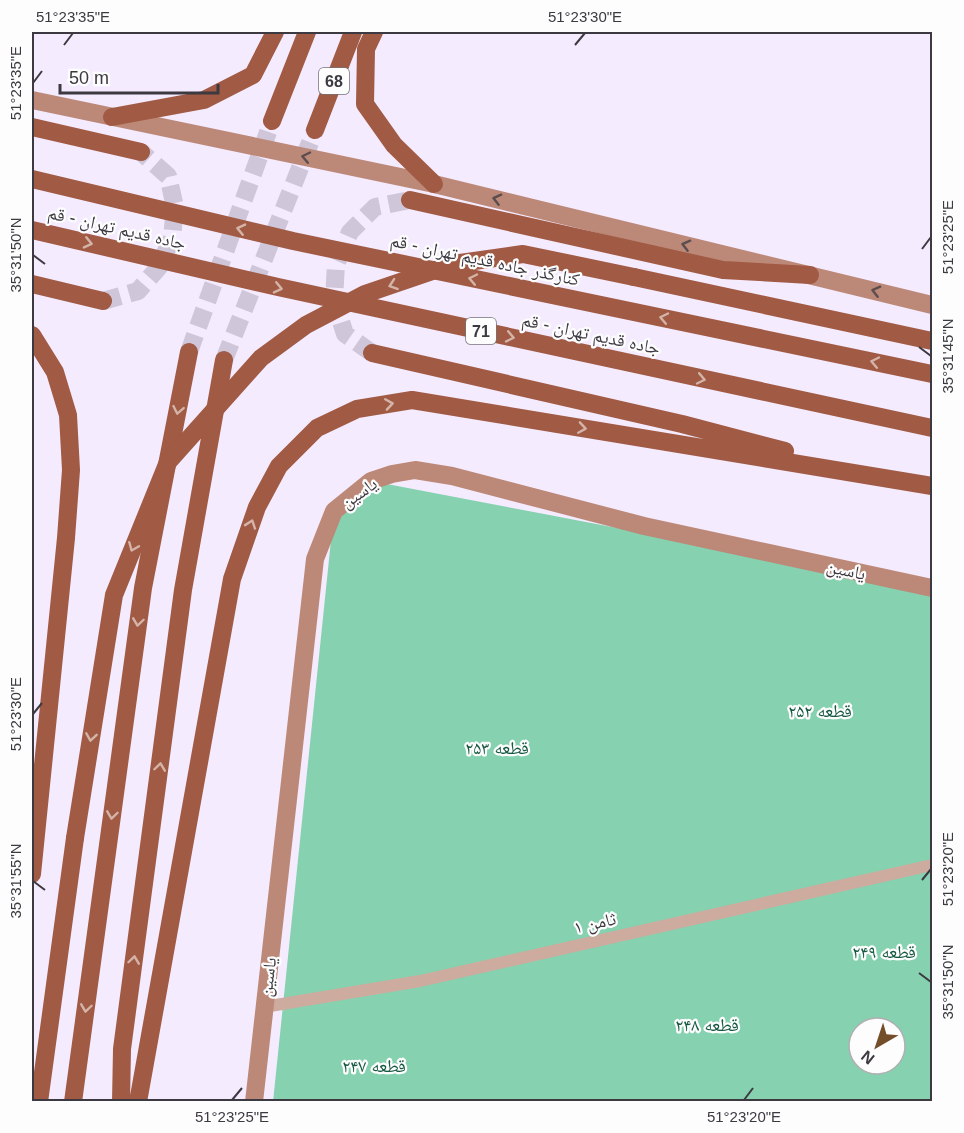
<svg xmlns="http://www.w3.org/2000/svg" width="964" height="1133" viewBox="0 0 964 1133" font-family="Helvetica,'Noto Naskh Arabic',sans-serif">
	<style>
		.green { fill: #86d1af; fill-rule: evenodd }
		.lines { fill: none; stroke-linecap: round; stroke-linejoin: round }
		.highway-tunnel { stroke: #cfc7d9; stroke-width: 18; stroke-dasharray: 18 9; stroke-linecap: butt }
		.lane { stroke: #ceab9f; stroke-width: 12 }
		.secondary { stroke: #bc8978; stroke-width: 18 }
		.highway { stroke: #a15a43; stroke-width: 18 }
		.highway-bridge { stroke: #a15a43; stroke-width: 18 }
		.oneway { stroke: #5c4d4f }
		.oneway2 { stroke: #d4b4a9 }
		.ticks { fill: none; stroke: #3c3941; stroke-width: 2 }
		.labels { text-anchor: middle; stroke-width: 4.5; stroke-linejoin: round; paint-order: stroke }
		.shield { fill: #fdfdfd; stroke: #767479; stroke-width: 1.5 }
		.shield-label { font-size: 16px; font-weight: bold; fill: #3c3941 }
		.street-label { font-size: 18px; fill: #3c3941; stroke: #fdfdfd }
		.park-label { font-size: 18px; fill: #155840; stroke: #fdfdfd }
		.neatline { fill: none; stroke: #3c3941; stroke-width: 2 }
		.ticks-label { font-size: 15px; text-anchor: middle; fill: #3c3941 }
	</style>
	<rect width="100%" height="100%" fill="#f4ebff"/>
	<path class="green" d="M371,481L932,588V1101L273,1102L334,511ZM859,1028H895V1064H859Z"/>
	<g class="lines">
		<path class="highway-tunnel" d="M103,301L138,291L159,267L172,238L175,207L168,176L141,152
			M189,352L272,121
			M372,353L345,334L334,300L336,264L350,232L375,207L410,200
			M224,360L315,130"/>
		<path class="lane" d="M264,1007L420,981L932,865"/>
		<path class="secondary" d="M32,100L434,184L932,305
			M254,1102L315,559L334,511L371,481L392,474L415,470L452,476L644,526L932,588"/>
		<path class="highway" d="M374,32L366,49L365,104L394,145L434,184
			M112,117L204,100L253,75L275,32
			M272,121L307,32
			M32,127L141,152
			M315,130L353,32
			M32,179L293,241L932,374
			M410,200L723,270L810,275
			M32,230L278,287L932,428
			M634,277L932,341
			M32,284L103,301
			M32,335L55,372L68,415L71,470L66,538L32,874
			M372,353L682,424L785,451
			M39,1102L75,838
			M73,1102L143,588L189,352
			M121,1102L122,1049L183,590L224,360
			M138,1102L232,579L257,507L279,466L317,428L357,409L412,400L932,486"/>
		<path class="highway-bridge" d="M75,838L114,595L168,462L261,358L306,325L365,294L453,264L523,254L634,277"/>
	</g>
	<defs><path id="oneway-chevron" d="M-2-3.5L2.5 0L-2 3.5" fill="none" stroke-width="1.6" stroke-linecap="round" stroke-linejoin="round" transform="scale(1.5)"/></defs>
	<g class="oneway">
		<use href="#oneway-chevron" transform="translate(306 157) rotate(-168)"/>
		<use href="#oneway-chevron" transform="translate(497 199) rotate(-166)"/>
		<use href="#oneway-chevron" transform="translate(686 245) rotate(-166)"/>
		<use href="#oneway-chevron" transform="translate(876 291) rotate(-166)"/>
	</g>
	<g class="oneway2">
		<use href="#oneway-chevron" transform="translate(241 229) rotate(-167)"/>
		<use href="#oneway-chevron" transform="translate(88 243) rotate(13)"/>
		<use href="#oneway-chevron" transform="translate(473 279) rotate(-168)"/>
		<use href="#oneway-chevron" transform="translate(393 285) rotate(161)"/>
		<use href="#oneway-chevron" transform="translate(278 288) rotate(13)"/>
		<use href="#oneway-chevron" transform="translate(664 318) rotate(-168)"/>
		<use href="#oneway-chevron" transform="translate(510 337) rotate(12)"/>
		<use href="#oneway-chevron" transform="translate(875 362) rotate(-168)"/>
		<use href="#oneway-chevron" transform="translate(701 379) rotate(12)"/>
		<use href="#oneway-chevron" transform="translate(389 404) rotate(-9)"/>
		<use href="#oneway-chevron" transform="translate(178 410) rotate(101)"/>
		<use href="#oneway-chevron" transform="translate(582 428) rotate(9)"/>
		<use href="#oneway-chevron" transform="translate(251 524) rotate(-71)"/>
		<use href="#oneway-chevron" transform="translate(133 547) rotate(112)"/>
		<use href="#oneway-chevron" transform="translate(138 622) rotate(98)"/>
		<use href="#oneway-chevron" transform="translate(91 737) rotate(99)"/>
		<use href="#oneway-chevron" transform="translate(160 767) rotate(-82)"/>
		<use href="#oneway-chevron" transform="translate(112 815) rotate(98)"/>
		<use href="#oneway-chevron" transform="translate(134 960) rotate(-82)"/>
		<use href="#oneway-chevron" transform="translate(86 1008) rotate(98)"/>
	</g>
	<path class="ticks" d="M64,45L73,33M575,45L585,33M33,83L42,71M922,249L931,237M33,255L45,264M919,347L931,356M33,714L42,703M922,880L931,869M33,881L45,890M919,973L931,982M232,1100L242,1088M744,1100L753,1088"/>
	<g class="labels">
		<g class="shield">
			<rect x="319" y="68" width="30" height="26" rx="4.5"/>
			<rect x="466" y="318" width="30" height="26" rx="4.5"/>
		</g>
		<g class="shield-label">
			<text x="334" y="87">68</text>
			<text x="481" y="337">71</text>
		</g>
		<g class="street-label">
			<text transform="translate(117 228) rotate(13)" y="6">جاده قدیم تهران - قم</text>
			<text transform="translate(485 260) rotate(12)" y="6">کنارگذر جاده قدیم تهران - قم</text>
			<text transform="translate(591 334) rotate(12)" y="6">جاده قدیم تهران - قم</text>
			<text transform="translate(359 493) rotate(-35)" y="6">یاسین</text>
			<text transform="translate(846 570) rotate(12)" y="6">یاسین</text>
			<text transform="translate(595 923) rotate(-13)" y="6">ثامن ۱</text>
			<text transform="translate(268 977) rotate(-83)" y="6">یاسین</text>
		</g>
		<g class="park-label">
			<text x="820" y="717">قطعه ۲۵۲</text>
			<text x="497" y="754">قطعه ۲۵۳</text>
			<text x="884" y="958">قطعه ۲۴۹</text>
			<text x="707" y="1031">قطعه ۲۴۸</text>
			<text x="374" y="1072">قطعه ۲۴۷</text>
		</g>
	</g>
	<rect width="964" height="1133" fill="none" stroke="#fdfdfd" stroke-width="66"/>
	<g transform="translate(877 1046) rotate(219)"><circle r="28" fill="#fdfdfd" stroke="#b0afb2" stroke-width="1.5"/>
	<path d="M0-4.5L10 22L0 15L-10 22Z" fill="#734e29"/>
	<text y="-9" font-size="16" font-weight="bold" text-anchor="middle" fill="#3c3941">N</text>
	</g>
	<path d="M60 84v9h158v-9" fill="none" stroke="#3c3941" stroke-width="3"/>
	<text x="69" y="84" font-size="18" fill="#3c3941" stroke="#fdfdfd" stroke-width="4.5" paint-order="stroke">50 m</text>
	<rect x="33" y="33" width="898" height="1067" class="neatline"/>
	<g class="ticks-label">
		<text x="73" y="22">51°23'35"E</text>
		<text x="585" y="22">51°23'30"E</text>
		<text transform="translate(16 83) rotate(-90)" y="5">51°23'35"E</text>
		<text transform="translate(948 237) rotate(-90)" y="5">51°23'25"E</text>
		<text transform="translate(16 255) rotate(-90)" y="5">35°31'50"N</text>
		<text transform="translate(948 356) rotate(-90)" y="5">35°31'45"N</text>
		<text transform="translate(16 714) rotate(-90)" y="5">51°23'30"E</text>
		<text transform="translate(948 869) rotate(-90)" y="5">51°23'20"E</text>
		<text transform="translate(16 881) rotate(-90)" y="5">35°31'55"N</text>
		<text transform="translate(948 982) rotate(-90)" y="5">35°31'50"N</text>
		<text x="232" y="1122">51°23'25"E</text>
		<text x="744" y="1122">51°23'20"E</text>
	</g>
</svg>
